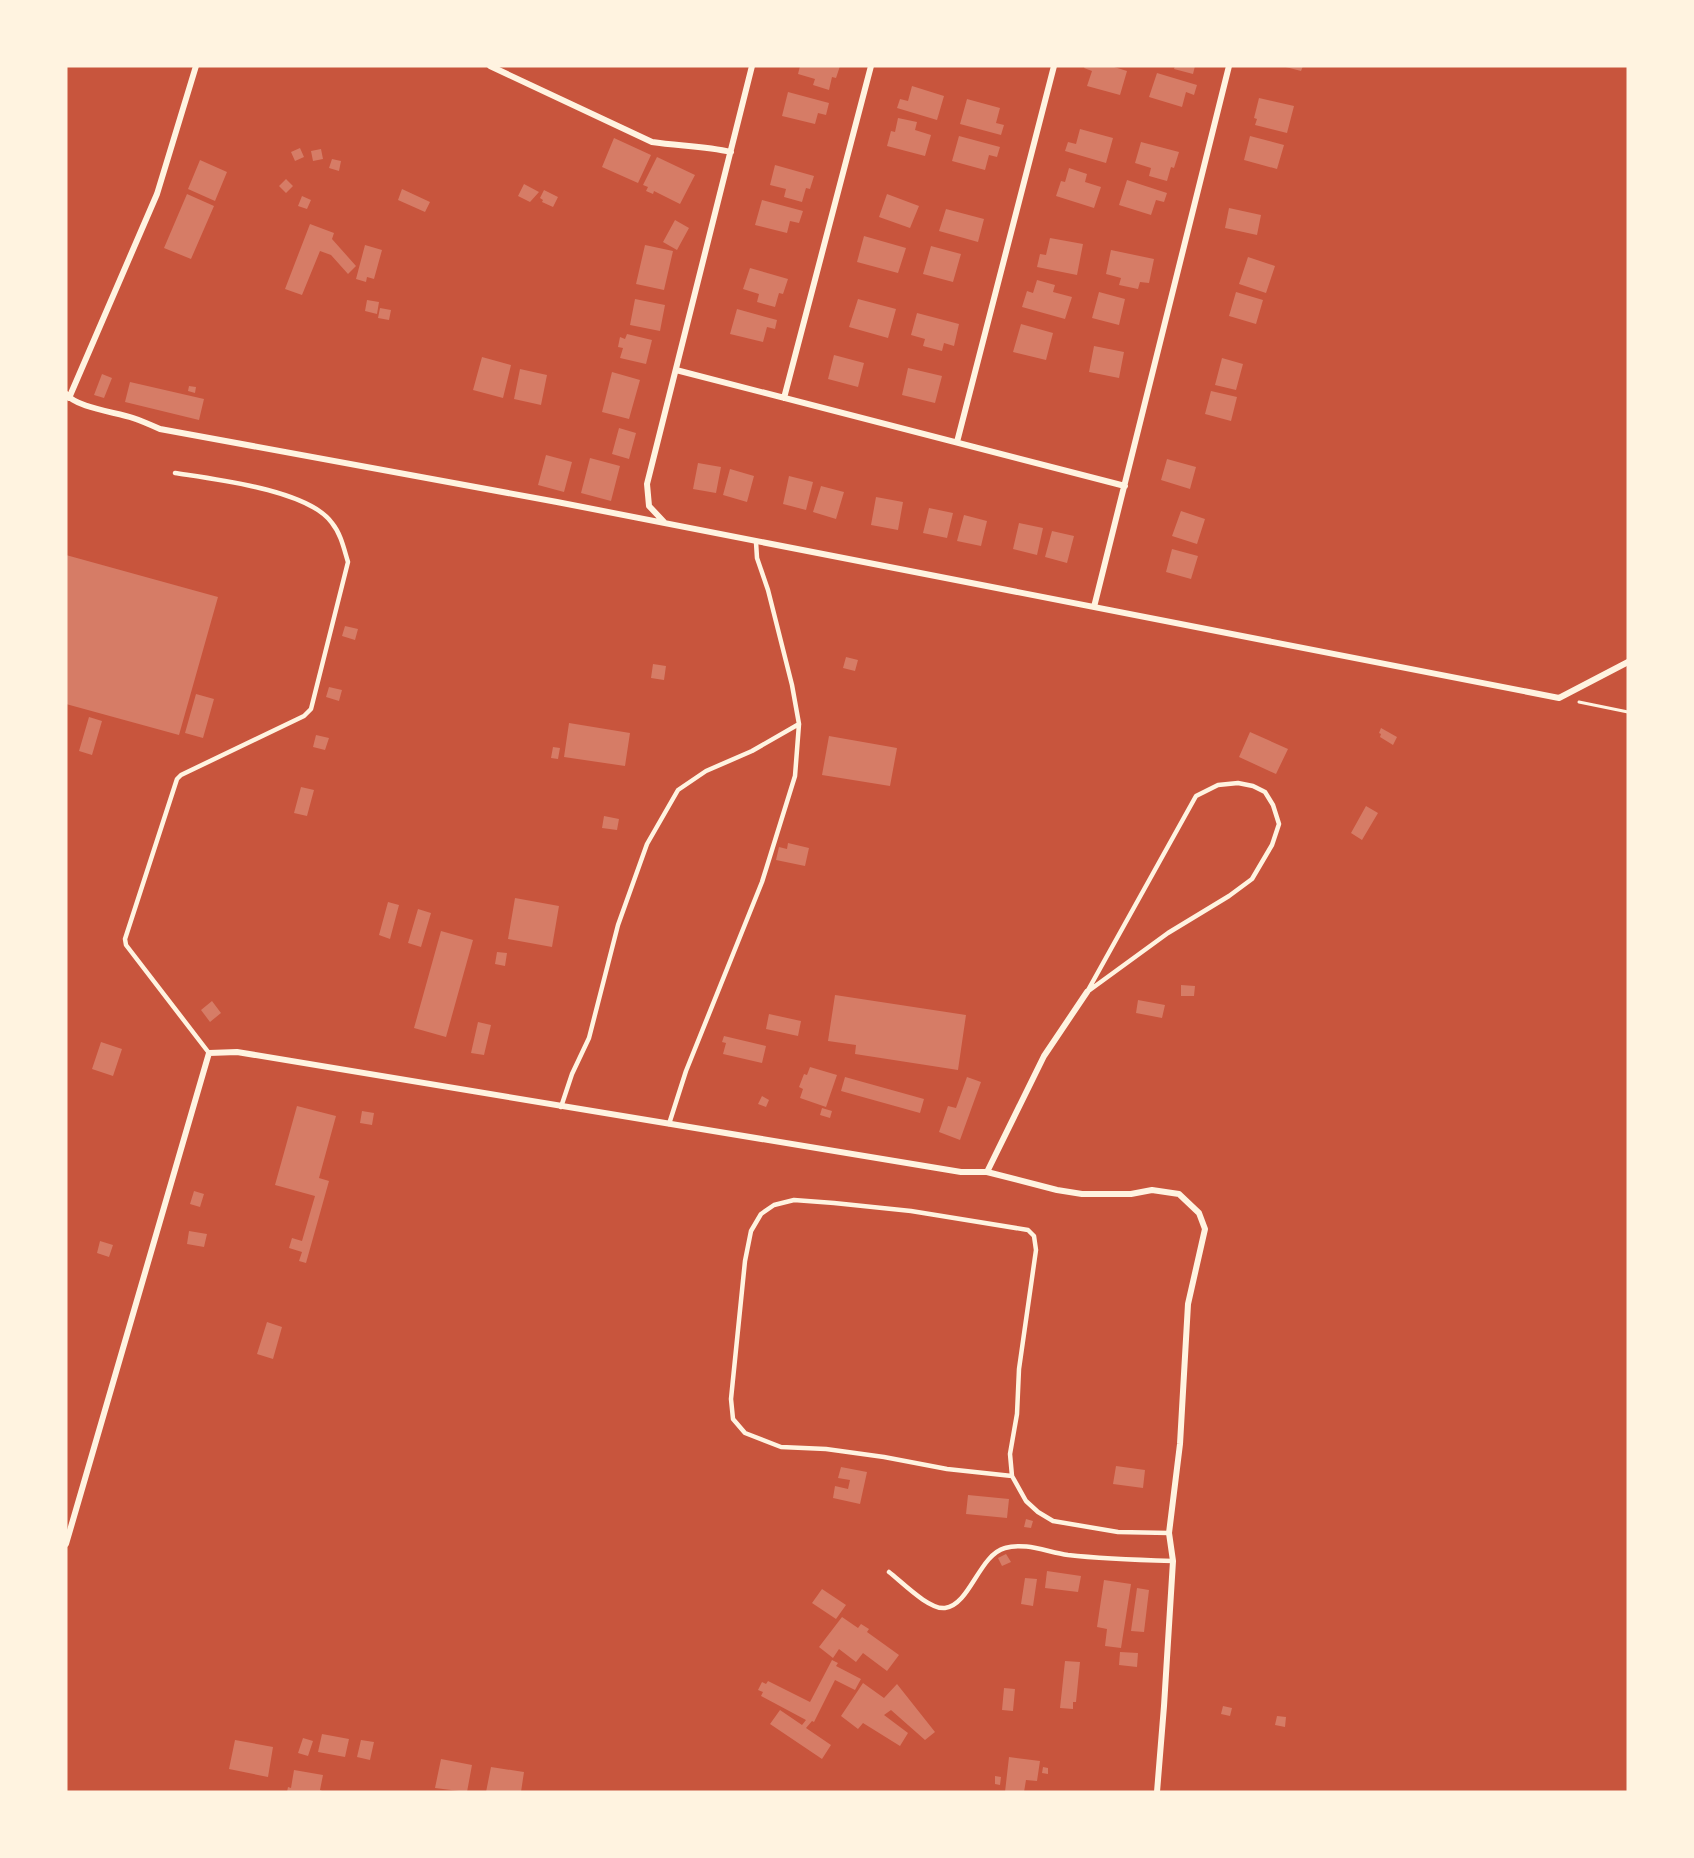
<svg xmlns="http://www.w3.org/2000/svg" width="1694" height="1858" viewBox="0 0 1694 1858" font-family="'Varela Round',sans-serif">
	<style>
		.building { fill: #d67c66 }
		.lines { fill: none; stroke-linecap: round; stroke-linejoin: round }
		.path { stroke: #fff3e0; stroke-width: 3 }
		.service { stroke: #fff3e0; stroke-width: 4.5 }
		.minor { stroke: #fff3e0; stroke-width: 6 }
	</style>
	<rect width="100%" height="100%" fill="#c8553d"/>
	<path class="building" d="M800,66H840L836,78L832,77L829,90L813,85L815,79L798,74Z
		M1085,66H1111L1127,71L1120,95L1087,86L1092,71L1084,68Z
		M1175,66H1195L1193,74L1174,69Z
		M1282,66H1303L1301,71Z
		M1157,73L1197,85L1194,95L1186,92L1182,107L1149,97Z
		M912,86L944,96L937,120L897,108L900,99L908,101Z
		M788,92L829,103L826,115L818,113L815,124L782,116Z
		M1259,98L1294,106L1287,133L1255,125L1257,119L1254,118Z
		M967,99L1000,108L996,123L1004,125L1001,135L960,124Z
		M898,118L917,122L915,130L931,135L925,156L887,146L891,131L895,132Z
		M1080,129L1113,138L1106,163L1065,151L1068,142L1076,144Z
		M959,136L1000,147L997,157L989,155L985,170L952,161Z
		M1250,136L1284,145L1277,169L1244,160Z
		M614,138L651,155L638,183L602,167Z
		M1141,142L1179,152L1174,168L1171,167L1167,181L1149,176L1151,168L1135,163Z
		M300,148L304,157L295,161L291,152Z
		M321,149L323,159L313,161L311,151Z
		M657,157L695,175L680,204L654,191L653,194L646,191L648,187L643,185Z
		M332,159L341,161L339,171L329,168Z
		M200,160L227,172L215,201L188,189Z
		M775,165L814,176L810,189L806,188L802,202L784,197L786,189L770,185Z
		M1069,168L1087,174L1085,182L1101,187L1094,208L1056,196L1061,181L1065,182Z
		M286,179L293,186L286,193L279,186Z
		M1127,180L1167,193L1164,202L1156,200L1151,215L1119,205Z
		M524,184L539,192L530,202L518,196Z
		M402,189L430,202L425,212L398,200Z
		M544,190L558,197L553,207L542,202L543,200L540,198Z
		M187,194L214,206L191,259L164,248Z
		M887,194L919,206L910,228L879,217Z
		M302,196L311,200L307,209L298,206Z
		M762,200L803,211L799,223L790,221L787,233L755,225Z
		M1229,208L1261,215L1257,235L1225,228Z
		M946,209L984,219L978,242L939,231Z
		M675,220L689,228L677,250L663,242Z
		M310,224L334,233L332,239L356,266L348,274L331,255L320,251L302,295L285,289Z
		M864,236L906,248L898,273L857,262Z
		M1050,238L1083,244L1077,275L1037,267L1040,254L1046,255Z
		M365,245L382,250L374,279L367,277L366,282L356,279Z
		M645,245L673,251L664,290L636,284Z
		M931,246L961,254L953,282L923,274Z
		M1111,250L1154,259L1149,283L1140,282L1138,289L1119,285L1121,278L1106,274Z
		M1248,257L1275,266L1266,293L1239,284Z
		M750,268L788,279L783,294L779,293L775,307L757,302L759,294L743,289Z
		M1037,280L1055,285L1053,292L1072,297L1065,319L1022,307L1027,291L1033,293Z
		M1099,292L1125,299L1119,325L1092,318Z
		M1236,292L1263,300L1256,324L1229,316Z
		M635,299L665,305L660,331L630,325Z
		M858,299L896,309L888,338L849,327Z
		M367,300L379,302L377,314L365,311Z
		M380,308L391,310L389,320L378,318Z
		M737,309L777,320L775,329L767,327L763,342L730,334Z
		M917,313L959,324L954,346L944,343L942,351L923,346L925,339L911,335Z
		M1021,324L1053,333L1046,360L1013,352Z
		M627,334L652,340L646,364L620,358L623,348L618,347L620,337L625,339Z
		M1094,346L1124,352L1119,378L1089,372Z
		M834,355L864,363L858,387L828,379Z
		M482,357L511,365L503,398L473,390Z
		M1222,358L1243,364L1236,390L1215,385Z
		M908,368L942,376L935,403L902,395Z
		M520,369L547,375L541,405L514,399Z
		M612,372L640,380L629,419L602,412Z
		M102,374L112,378L104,398L94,395Z
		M130,382L204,399L199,420L125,402Z
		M189,386L196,387L195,393L188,391Z
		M1211,391L1237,397L1231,421L1205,414Z
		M619,428L636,433L629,459L612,454Z
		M546,455L572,462L564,492L538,485Z
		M590,458L620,466L611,501L581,493Z
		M1167,459L1196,467L1190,489L1161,480Z
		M698,463L721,467L716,493L693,489Z
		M730,469L754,476L747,502L723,495Z
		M789,476L813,482L806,510L783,504Z
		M821,486L844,492L836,519L813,512Z
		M876,497L903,502L898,530L871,525Z
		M929,508L953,513L947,538L923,533Z
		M1181,511L1205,519L1197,544L1172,536Z
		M964,515L987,521L981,546L957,541Z
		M1019,523L1043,528L1037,555L1013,549Z
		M1052,531L1074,536L1067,563L1045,557Z
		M1172,549L1198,556L1191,579L1166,572Z
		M66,555L218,597L179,735L66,704Z
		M345,626L358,629L355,640L342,636Z
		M846,657L858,660L855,671L843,668Z
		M653,664L666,666L664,680L651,678Z
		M329,687L342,690L339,701L326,697Z
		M196,694L214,699L203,738L185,733Z
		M89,717L102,721L92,755L79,751Z
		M569,723L630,733L625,766L564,757Z
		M1381,728L1397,737L1393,745L1380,737L1381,734L1379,733Z
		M1250,732L1288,749L1276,774L1239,757Z
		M316,735L329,738L325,750L313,747Z
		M829,736L897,748L890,786L822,775Z
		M553,747L560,748L558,759L551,758Z
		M301,787L314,790L307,816L294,813Z
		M1366,806L1378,813L1362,840L1351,833Z
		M604,816L619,819L617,830L602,828Z
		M788,843L809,848L805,866L776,860L779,847L787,849Z
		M515,898L559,906L552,947L508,939Z
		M388,902L399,905L390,939L379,935Z
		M418,909L431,913L421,947L408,943Z
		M441,931L473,940L446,1037L414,1028Z
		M497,952L507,953L505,966L495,964Z
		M1181,985L1195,986L1194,996H1181Z
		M835,995L966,1015L958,1070L855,1054L856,1045L828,1041Z
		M1138,1000L1165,1005L1162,1018L1136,1013Z
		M212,1001L221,1013L210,1022L201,1010Z
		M769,1014L801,1021L798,1036L766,1029Z
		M478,1022L491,1025L484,1055L471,1053Z
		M724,1036L766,1046L762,1063L723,1054L726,1043L722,1042Z
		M101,1042L122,1049L113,1076L92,1069Z
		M810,1067L837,1075L826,1107L800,1098L803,1089L799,1087L804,1074L807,1075Z
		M845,1077L924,1099L920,1113L841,1091Z
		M967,1077L981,1082L960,1140L939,1132L948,1106L956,1108Z
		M762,1096L769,1100L766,1107L758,1104Z
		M297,1106L336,1116L319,1178L329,1181L306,1263L299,1261L302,1252L289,1248L292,1238L302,1241L315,1196L275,1185Z
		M822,1108L832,1111L830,1118L820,1115Z
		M362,1111L374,1113L372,1125L360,1123Z
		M194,1191L204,1194L200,1207L190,1204Z
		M189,1231L207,1234L204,1247L187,1244Z
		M100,1241L113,1245L109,1257L97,1253Z
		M267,1322L282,1327L273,1359L257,1354Z
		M1116,1466L1145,1470L1143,1488L1113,1484Z
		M841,1467L867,1472L860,1504L833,1498L835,1486L848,1489L850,1480L838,1478Z
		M968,1495L1009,1499L1007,1518L966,1514Z
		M1026,1519L1033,1521L1031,1528L1024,1527Z
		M1006,1554L1011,1562L1002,1566L998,1558Z
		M1047,1571L1081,1576L1078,1592L1045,1588Z
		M1025,1578L1037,1579L1033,1606L1021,1604Z
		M1104,1580L1131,1584L1121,1648L1105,1646L1107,1629L1097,1627Z
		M1137,1588L1149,1590L1144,1632L1131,1631Z
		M822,1589L846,1605L836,1619L812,1603Z
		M842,1617L858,1628L861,1624L869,1629L867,1632L899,1655L887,1671L863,1653L856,1662L839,1649L833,1658L819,1647Z
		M1120,1652L1138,1653L1137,1667L1119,1665Z
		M832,1660L838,1663L836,1666L861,1679L855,1690L835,1680L814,1722L812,1721L806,1728L831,1745L822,1759L770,1724L780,1710L802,1725L806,1720L761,1696L763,1692L758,1690L762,1682L766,1684L768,1681L810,1702Z
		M1065,1661L1080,1662L1076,1702H1073V1709L1060,1708Z
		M863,1683L884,1698L897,1684L935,1732L925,1740L891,1710L884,1715L908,1733L900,1746L863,1723L858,1729L841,1716Z
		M1004,1688L1015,1689L1013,1711L1002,1710Z
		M1223,1706L1232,1708L1230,1716L1221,1714Z
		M1277,1716L1286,1717L1285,1727L1275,1725Z
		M322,1734L349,1739L345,1757L318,1752Z
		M303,1738L313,1741L308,1756L298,1753Z
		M235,1740L273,1747L268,1777L229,1769Z
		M361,1740L374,1742L370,1760L357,1757Z
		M1009,1757L1040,1761L1037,1781L1026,1780L1024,1792H1005Z
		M441,1759L472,1765L467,1792L435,1788Z
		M491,1767L524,1772L521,1792H486Z
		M1043,1767L1048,1768V1774L1042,1773Z
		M294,1770L323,1775L320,1790L324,1792H287L288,1787L291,1788Z
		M995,1776L1001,1777L1000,1785L995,1784Z"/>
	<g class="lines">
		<path class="path" d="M1579,702L1628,712"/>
		<path class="service" d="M175,473C214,479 309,490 332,523C341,534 344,549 348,562L311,709L304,716L181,775L177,779L125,939L126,945L209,1053
			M1238,783L1253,786L1265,792L1273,805L1279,824L1272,845L1252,879L1229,896L1168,933L1087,992L1196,796L1218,785Z
			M561,1107L572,1074L589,1038L618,925L647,844L678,790L706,771L752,751L799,724
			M669,1124L686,1071L762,882L795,776L799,724L792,685L768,590L757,558L756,542
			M1012,1476L947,1469L884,1457L826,1449L781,1447L745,1433L733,1419L731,1399L745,1261L751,1231L761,1214L774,1205L794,1200L834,1203L911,1211L1028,1230L1034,1236L1036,1250L1019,1369L1017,1414L1010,1454L1012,1476L1026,1501L1038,1512L1053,1521L1118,1532L1169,1533
			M889,1572C902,1582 929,1610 945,1608C970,1605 979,1555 1005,1548C1025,1542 1047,1552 1068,1555C1103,1559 1138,1560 1173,1561"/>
		<path class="minor" d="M490,66L652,142C679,146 705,146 731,152
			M676,370L1125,486
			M66,394C77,408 116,412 133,418C142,421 151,425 160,429L557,502L1559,698L1628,662
			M69,398L157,194L196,66
			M784,398L871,66
			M957,442L1054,66
			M665,523L649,506L647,484L752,66
			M1094,607L1229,66
			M987,1172L1044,1056L1087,992
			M66,1544L209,1053L237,1052L961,1172H987L1057,1190L1082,1194H1131L1152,1190L1179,1194L1199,1213L1205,1229L1188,1304L1180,1444L1169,1533L1173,1561L1164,1706L1157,1792"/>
	</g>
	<rect width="1694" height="1858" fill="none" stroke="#fff3e0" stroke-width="135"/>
</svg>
